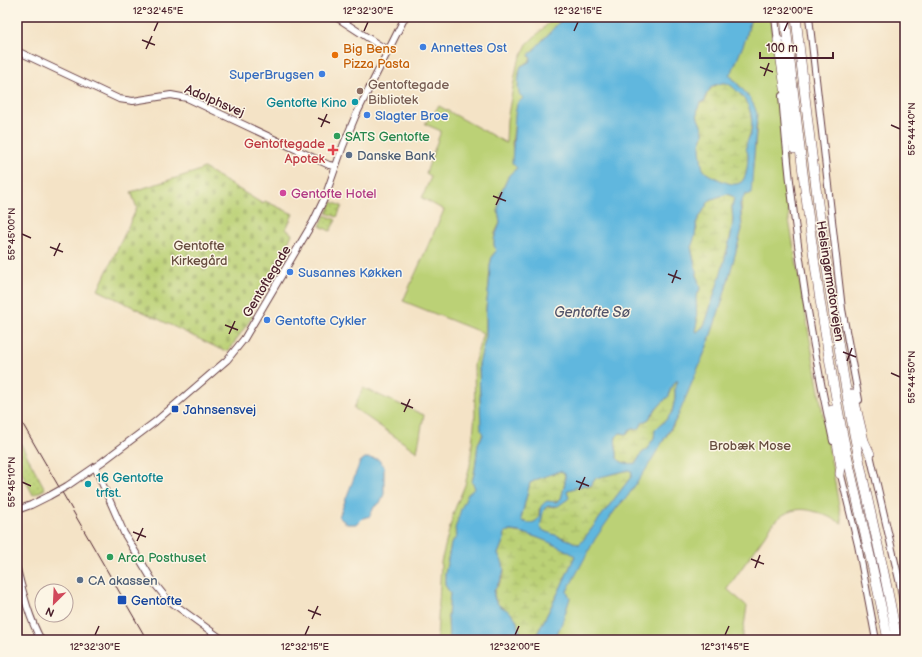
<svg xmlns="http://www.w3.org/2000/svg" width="922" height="657" viewBox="0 0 922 657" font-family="'Balsamiq Sans',sans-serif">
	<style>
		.grass { fill: url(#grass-dots); stroke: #827850 }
		.wetland { fill: url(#wetland-marsh); stroke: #827850 }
		.cemetery { fill: url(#cemetery-stones); stroke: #827850 }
		.park { fill: #bbd176; stroke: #827850 }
		.water { fill: #61b7de; stroke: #566b84; fill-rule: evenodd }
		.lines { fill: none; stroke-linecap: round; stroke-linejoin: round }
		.tertiary-casing { stroke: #643c42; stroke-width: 8 }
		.motorway-casing { stroke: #643c42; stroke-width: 10 }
		.tertiary { stroke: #fff; stroke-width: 6 }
		.motorway { stroke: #fff; stroke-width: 9 }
		.tram { stroke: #4a1f2b; stroke-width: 1 }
		.tertiary-bridge-casing { stroke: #643c42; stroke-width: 8; stroke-linecap: butt }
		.tertiary-bridge { stroke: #fff; stroke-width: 6 }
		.ticks { fill: none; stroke: #4a1f2b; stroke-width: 1.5 }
		.shop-dot { fill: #3f7fe0; stroke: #fcf5e5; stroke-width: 1.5 }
		.food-dot { fill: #e8710a; stroke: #fcf5e5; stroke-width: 1.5 }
		.education-dot { fill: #8d6e63; stroke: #fcf5e5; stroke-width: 1.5 }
		.culture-dot { fill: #0f9aa8; stroke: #fcf5e5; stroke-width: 1.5 }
		.leisure-dot { fill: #2e9e5b; stroke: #fcf5e5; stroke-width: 1.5 }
		.health-dot { fill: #e0444e; stroke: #fcf5e5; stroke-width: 1.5 }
		.service-dot { fill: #5c6f8a; stroke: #fcf5e5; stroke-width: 1.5 }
		.hotel-dot { fill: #d1479c; stroke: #fcf5e5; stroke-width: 1.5 }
		.transit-dot { fill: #1a4fb4; stroke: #fcf5e5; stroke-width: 1.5 }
		.labels { text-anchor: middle; stroke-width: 3; stroke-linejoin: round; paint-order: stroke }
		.shop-label { font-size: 13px; fill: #366cbe; stroke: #fcf5e5; text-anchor: start }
		.food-label { font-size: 13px; fill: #c56008; stroke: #fcf5e5; text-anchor: start }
		.education-label { font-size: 13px; fill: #785e54; stroke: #fcf5e5; text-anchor: start }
		.street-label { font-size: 13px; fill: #4a1f2b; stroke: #fcf5e5 }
		.culture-label { font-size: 13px; fill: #0d838f; stroke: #fcf5e5; text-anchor: end }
		.leisure-label { font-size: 13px; fill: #27864d; stroke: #fcf5e5; text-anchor: start }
		.health-label { font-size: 13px; fill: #be3a42; stroke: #fcf5e5; text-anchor: end }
		.service-label { font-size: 13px; fill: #4e5e75; stroke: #fcf5e5; text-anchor: start }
		.hotel-label { font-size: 13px; fill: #b23c85; stroke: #fcf5e5; text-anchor: start }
		.park-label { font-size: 13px; fill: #664c3e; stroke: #fcf5e5 }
		.transit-label { font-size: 13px; fill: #164399; stroke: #fcf5e5; text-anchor: start }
		.water-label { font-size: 14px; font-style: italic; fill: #52546a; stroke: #fcf5e5 }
		.neatline { fill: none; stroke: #4a1f2b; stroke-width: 1.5 }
		.ticks-label { font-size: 10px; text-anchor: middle; fill: #4a1f2b }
	</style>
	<defs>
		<pattern id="grass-dots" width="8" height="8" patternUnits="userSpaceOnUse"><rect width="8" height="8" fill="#bbd176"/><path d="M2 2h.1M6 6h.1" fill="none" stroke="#a2b366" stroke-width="1.8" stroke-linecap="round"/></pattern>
		<pattern id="wetland-marsh" width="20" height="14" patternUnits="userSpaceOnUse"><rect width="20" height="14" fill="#bbd176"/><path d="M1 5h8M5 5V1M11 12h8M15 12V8" fill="none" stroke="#a2b366"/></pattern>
		<pattern id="cemetery-stones" width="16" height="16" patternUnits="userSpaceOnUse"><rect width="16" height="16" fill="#bbd176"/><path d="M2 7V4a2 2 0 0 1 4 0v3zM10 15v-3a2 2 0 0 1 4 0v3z" fill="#a2b366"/></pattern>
	</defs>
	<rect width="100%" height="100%" fill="#fcf5e5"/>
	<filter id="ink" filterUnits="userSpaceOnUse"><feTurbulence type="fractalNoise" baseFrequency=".025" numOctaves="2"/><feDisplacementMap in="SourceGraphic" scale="8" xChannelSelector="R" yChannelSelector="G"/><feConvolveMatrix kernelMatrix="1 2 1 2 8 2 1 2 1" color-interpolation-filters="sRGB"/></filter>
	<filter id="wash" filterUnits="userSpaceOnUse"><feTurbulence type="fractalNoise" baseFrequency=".012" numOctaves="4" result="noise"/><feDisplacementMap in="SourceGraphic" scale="16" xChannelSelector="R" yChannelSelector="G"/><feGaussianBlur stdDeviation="0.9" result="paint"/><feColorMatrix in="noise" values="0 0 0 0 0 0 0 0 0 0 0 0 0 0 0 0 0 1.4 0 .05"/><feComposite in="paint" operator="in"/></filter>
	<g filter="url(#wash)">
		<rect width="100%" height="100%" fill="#f4e3c6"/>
		<path class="grass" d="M332,202L342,206L337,217L327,213Z
			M325,215L336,220L330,231L320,226Z
			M17,437L45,489L33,495L17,464Z"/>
		<path class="wetland" d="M723,82C744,86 754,112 751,130C750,136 746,142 747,148C748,157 749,172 743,180C735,190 722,181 713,177C710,175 706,175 704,173C701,169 699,148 700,143C701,140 703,137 703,134C703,125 690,111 701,103C702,102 704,101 706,100C704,90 716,85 723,82Z
			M727,194L734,197L732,207L733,226L721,273L706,321L703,327L697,332L695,331L697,322L695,299L700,289L691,247L694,235L697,229L696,223L709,201L712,199Z
			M676,381H678L675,388V399L672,412L667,419L657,428L654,438L646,450L641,454L636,463C630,464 621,464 617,458C618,451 614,444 616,437L620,433L626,434L632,429L636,430L641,426L643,422L649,419C650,416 666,398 669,396L670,390Z
			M629,470L632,472L631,477L580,544H577L569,540L544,531L540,528L543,512L545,508L548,506L555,507L569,498L567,492L568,490L585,485L589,487L592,485L595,478L604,475Z
			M560,471L565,474C565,481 564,495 559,501L539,509V518C534,524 529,524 522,521L521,518L530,483L538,479Z
			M507,531C525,531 561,545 575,556L559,591L534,640H525C520,634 518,629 517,621C511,616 502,611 498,604C487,589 503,585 504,572C504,565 501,561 498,555C500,547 505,540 505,532Z"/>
		<path class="cemetery" d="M204,168L263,204L265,201L293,214L286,229L292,234L284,252L273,270V276L249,313L253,316L229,350L224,351L98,290L137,208L131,192L195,172Z"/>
		<path class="park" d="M555,17H564L529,55L531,59L529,62L521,66C516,79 519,87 523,98L517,107L512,144L517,168L509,175L501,193L498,210L500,223L495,233L494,245L496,251L492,256L490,266L489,285L486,308V336L479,364L480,397L483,433L478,444L475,469L472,482L475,488L467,496L455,533L457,536L451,544L445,574V585L450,593L448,616L449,640H437L441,562L454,511L465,485L470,465L475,415L474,364L483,333L403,301L444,210L422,198L431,177L426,173L441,131L425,124L439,106L506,143L507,120L517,65L527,44Z
			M751,17H770L785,154L789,220L842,523C818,512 798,500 775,521L727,589L747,606L742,640H554L562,623L570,598L567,591C583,559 600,523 627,497L673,426L706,349L722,302L742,229L741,200L745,195L747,194L753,167L757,124L745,92L729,74L732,71L746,38Z
			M363,388L424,415L417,452L354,408Z"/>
		<path class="water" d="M564,17H751L746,38L732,72L729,74C739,87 753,97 757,114L751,194L745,195L740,204L742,229L722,302L706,349L678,416L645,471L627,497L618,506L595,539L567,591L570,598L562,623L554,640H534L559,591L575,556C565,548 516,526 505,532L504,539L498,554C499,557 502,560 503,564C507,580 492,585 494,596C496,608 506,607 513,615C517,619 517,624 519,629C520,633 523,637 525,640H449L448,616L450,593L445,585V574L451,544L457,536L455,529L461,509L468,494L475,488L472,482L475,469L478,444L483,435L481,430L479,364L486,336V308L489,285L490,266L492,256L496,251L494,245V239L500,223L498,210L501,193L509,175L517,168L512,163L515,115L517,104L523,98C522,96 519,95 519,93C517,89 519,71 521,66L529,62L531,59L529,55ZM722,83C728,82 733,87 737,91C749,102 754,116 751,132C750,137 746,142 746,147C746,150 748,152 748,156C747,181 743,192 716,178C703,172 702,171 701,156C700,152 700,148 700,144C701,141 702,138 703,135C704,122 692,120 700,103L705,101L706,95L712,86ZM727,194L734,197L732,207L733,220L731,236L721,273L706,321L703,327L697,332L695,331L697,322L696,297L700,289L691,247C694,241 697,229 696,223L709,201L712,199ZM676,381H678L675,388V399L672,412L667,419L655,430L654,438L646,450L641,454L636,463C630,464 621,464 617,458C618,451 614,444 616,437L620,433L626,434L632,429H639L643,422L649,419C650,415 666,398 669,396L670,390ZM629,470L632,472L631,477L580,544H577L569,540L544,531L540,528L543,512L545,508L548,506H558L568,499L569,498L567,492L568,490L585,485L590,486L596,478ZM560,471L565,474V483L561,499L556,502L547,501C538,507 541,509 539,518C534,524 529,524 522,521L521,518L530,483L538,479Z
			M365,458L378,459L384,467V494L381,502L374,507L370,516L363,518L357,524H347L339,517L360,462Z"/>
	</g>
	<g filter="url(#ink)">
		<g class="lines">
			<g class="tertiary-casing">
				<path id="tertiary" d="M336,17L379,45L389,50
					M775,17L778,43
					M809,17L842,309L859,400
					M17,51L119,99L133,101L171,95L187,98L329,165L335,166
					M782,96C791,212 808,328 833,441
					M869,450L900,584L905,616
					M95,467L124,533L154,583L167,599L223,640
					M840,471L858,545L876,640
					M67,486L102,462L155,422L227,360L244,339L313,222L325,197L343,146L355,117L405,17
					M17,510L31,505L49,496
					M17,517L19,509
					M17,569C23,593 29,618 41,640"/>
			</g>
			<g class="motorway-casing">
				<path id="motorway" d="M785,17C800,152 815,286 840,420C854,494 874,566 888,640
					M796,17C811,153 827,288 852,423C865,495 885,567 897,640
					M778,40L794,149
					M853,394L864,441L870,454
					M832,410L841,467L840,474"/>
			</g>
			<use href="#tertiary" class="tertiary"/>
			<use href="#motorway" class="motorway"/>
			<path class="tram" d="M17,414L147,640"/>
			<g class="tertiary-bridge-casing">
				<path id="tertiary-bridge" d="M49,496L67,486"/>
			</g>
			<use href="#tertiary-bridge" class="tertiary-bridge"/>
		</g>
	</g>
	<path class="ticks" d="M154,31L158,22M364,31L368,22M574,31L578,22M784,31L788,22M142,40L155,45M146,49L152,36M760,67L773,72M764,76L769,63M318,118L330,123M891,125L900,129M321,127L327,114M493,196L506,201M496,205L502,192M22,234L31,238M50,247L63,252M54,256L60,243M668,274L681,279M672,283L677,270M225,325L238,330M229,334L235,321M843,352L856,357M847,361L852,348M891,373L900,377M401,403L413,408M404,412L410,399M576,481L589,486M22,482L31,486M579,490L585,477M133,532L146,537M137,541L143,528M751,559L764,564M755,568L760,555M308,610L321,615M312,619L318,606M95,635L99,626M305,635L309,626M515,635L519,626M725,635L729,626"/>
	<g class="shop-dot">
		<circle cx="423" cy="47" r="4"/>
		<circle cx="322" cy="74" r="4"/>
		<circle cx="367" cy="115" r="4"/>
		<circle cx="290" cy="272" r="4"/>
		<circle cx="267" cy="320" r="4"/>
	</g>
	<circle class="food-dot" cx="335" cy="55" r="4"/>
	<circle class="education-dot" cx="360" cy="91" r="4"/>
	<g class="culture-dot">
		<circle cx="355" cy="102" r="4"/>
		<circle cx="88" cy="484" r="4"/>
	</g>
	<g class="leisure-dot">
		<circle cx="337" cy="136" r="4"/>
		<circle cx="110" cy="557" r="4"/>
	</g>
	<path class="health-dot" d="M331 144h4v4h4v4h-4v4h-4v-4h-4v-4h4z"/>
	<g class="service-dot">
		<circle cx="349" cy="155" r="4"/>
		<circle cx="80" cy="580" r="4"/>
	</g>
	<circle class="hotel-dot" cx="283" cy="193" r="4"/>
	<g class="transit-dot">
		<rect x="171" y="405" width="8" height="8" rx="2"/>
		<rect x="117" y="595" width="10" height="10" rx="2"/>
	</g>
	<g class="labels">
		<g class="shop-label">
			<text x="431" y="52">Annettes Ost</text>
			<text x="314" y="79" text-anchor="end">SuperBrugsen</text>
			<text x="375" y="120">Slagter Broe</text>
			<text x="298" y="277">Susannes Køkken</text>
			<text x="275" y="325">Gentofte Cykler</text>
		</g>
		<g class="food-label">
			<text x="343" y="53">Big Bens<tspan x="343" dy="15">Pizza Pasta</tspan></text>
		</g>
		<g class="education-label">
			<text x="368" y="89">Gentoftegade<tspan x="368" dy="15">Bibliotek</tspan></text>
		</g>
		<g class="street-label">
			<text transform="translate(215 100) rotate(23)" y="5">Adolphsvej</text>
			<text transform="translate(266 281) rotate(-59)" y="5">Gentoftegade</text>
			<text transform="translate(831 281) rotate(81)" y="5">Helsingørmotorvejen</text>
		</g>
		<g class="culture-label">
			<text x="347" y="107">Gentofte Kino</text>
			<text x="96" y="482" text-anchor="start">16 Gentofte<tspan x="96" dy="15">trfst.</tspan></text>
		</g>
		<g class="leisure-label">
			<text x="345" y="141">SATS Gentofte</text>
			<text x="118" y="562">Arca Posthuset</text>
		</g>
		<g class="health-label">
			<text x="325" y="148">Gentoftegade<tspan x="325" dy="15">Apotek</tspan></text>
		</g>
		<g class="service-label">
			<text x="357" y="160">Danske Bank</text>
			<text x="88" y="585">CA akassen</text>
		</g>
		<g class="hotel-label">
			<text x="291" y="198">Gentofte Hotel</text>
		</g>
		<g class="park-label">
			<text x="199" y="250">Gentofte<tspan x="199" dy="15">Kirkegård</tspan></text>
			<text x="750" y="450">Brobæk Mose</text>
		</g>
		<g class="transit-label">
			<text x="183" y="414">Jahnsensvej</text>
			<text x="131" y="605">Gentofte</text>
		</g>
		<g class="water-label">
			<text x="592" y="317">Gentofte Sø</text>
		</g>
	</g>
	<rect width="922" height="657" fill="none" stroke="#fcf5e5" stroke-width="44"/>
	<g transform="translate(54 603) rotate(204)"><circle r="19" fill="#fcf5e5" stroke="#b59f9b"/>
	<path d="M0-3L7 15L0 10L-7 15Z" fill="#d1495b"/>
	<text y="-6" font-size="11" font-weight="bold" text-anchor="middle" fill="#4a1f2b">N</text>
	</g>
	<path d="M760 52v6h73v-6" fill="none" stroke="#4a1f2b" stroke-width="2"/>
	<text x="766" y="52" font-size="12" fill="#4a1f2b" stroke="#fcf5e5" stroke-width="3" paint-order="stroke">100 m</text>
	<rect x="22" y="22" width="878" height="613" class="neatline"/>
	<g class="ticks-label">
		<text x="158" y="14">12°32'45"E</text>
		<text x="368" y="14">12°32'30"E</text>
		<text x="578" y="14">12°32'15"E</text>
		<text x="788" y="14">12°32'00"E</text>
		<text transform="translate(911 129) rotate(-90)" y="4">55°44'40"N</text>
		<text transform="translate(11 234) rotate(-90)" y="4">55°45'00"N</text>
		<text transform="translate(911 377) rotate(-90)" y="4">55°44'50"N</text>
		<text transform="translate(11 482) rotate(-90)" y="4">55°45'10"N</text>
		<text x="95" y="650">12°32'30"E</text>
		<text x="305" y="650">12°32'15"E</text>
		<text x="515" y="650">12°32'00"E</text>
		<text x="725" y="650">12°31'45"E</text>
	</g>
</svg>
